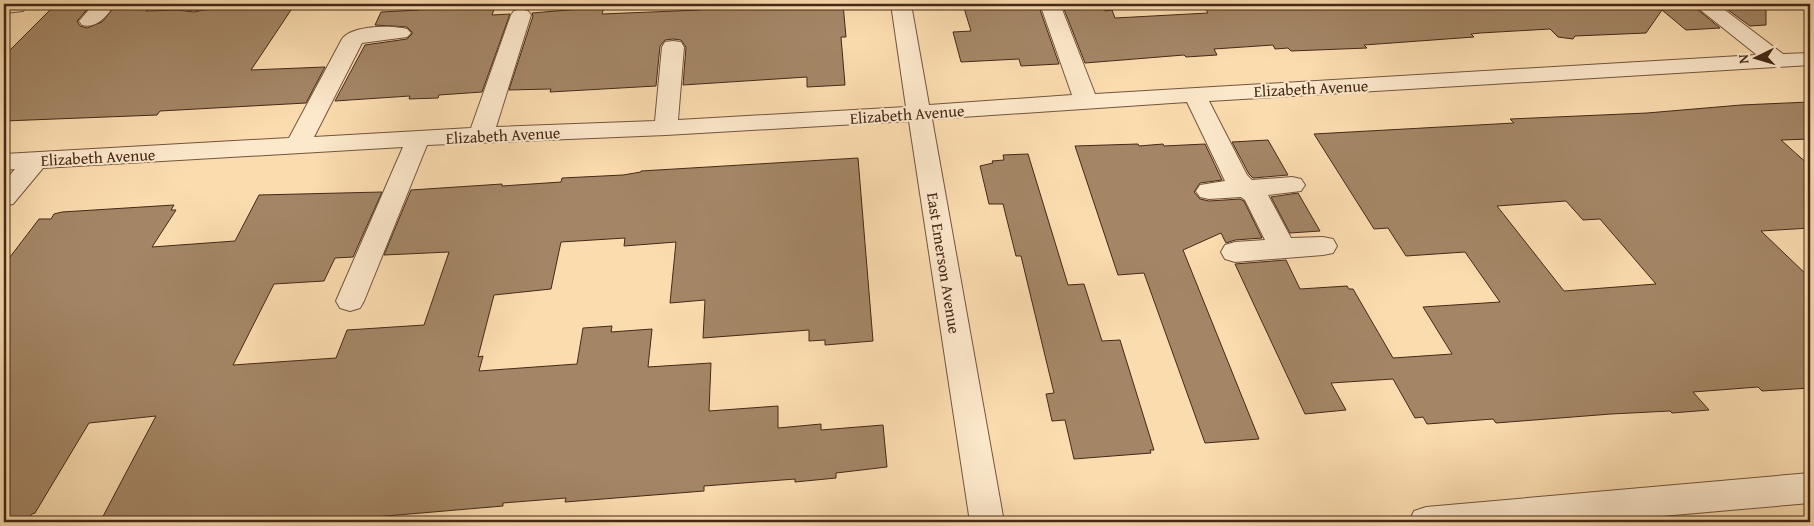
<svg xmlns="http://www.w3.org/2000/svg" width="1814" height="526" viewBox="0 0 1814 526" font-family="'Gentium Book Plus',serif">
	<style>
		.building { fill: #a48666; stroke: #452817; fill-rule: evenodd }
		.lines { fill: none; stroke-linecap: round; stroke-linejoin: round }
		.minor-casing { stroke: #72553d; stroke-width: 2 }
		.minor { fill: #fce8cb; fill-rule: evenodd }
		.labels { text-anchor: middle; stroke-width: 4; stroke-linejoin: round; paint-order: stroke }
		.street-label { font-size: 16px; fill: #452817; stroke: #fce8cb }
	</style>
	<rect width="100%" height="100%" fill="#fbdcaf"/>
	<filter id="stains"><feTurbulence type="fractalNoise" baseFrequency=".004" numOctaves="4"/><feColorMatrix values="0 0 0 0 .2 0 0 0 0 .09 0 0 0 0 .02 0 0 0 .5 -.17"/></filter>
	<radialGradient id="worn" r=".72"><stop offset=".6" stop-color="#630" stop-opacity="0"/><stop offset="1" stop-color="#630" stop-opacity=".3"/></radialGradient>
	<path class="building" d="M56,4H92L77,21L80,26L87,28L102,22L117,4H152L146,11L177,10L194,12L213,8L295,4L251,70L325,67L306,103L160,111L157,115L4,121V56Z
		M423,4H496L492,15L510,14L482,92L439,95L438,98L409,99L410,96L335,101L365,45L407,39L412,34V32L407,27L375,25L381,12L419,10Z
		M700,4H843L846,37H841L845,85L807,87V77L683,85L686,47L681,40L673,39L665,40L660,46L656,86L550,92L551,89L509,90L533,16L532,13L604,7L602,14L700,10Z
		M999,4H1038L1059,64L1021,66L1019,59L961,62L953,32L971,31L964,8L999,6Z
		M1062,4H1102L1105,11L1112,10L1115,18L1208,13L1202,4H1549L1553,8L1640,4H1693L1697,9L1720,28L1686,30L1662,10L1646,33L1575,36L1573,39L1558,37L1550,29L1480,33L1471,34L1474,37L1364,45L1367,48L1291,51L1288,48L1275,49L1273,45L1214,49L1217,55L1186,57L1184,55L1085,63Z
		M1720,4H1766V25L1750,26Z
		M1810,102V139L1781,140L1810,166V228L1761,231L1810,278V388L1762,391L1758,387L1693,392L1709,410L1672,413L1670,411L1611,414L1496,423L1493,419L1427,424L1423,417L1415,418L1393,379L1331,383L1346,410L1305,414L1235,264L1286,260L1300,289L1347,286L1349,289H1353L1393,358L1452,354L1423,307L1500,302L1465,252L1406,256L1388,228L1374,229L1314,134L1514,123L1510,119L1647,113L1741,105ZM1566,201L1583,220L1600,219L1656,284L1564,291L1497,206Z
		M1268,140L1288,175L1253,178L1249,174L1232,142Z
		M1138,144L1139,146L1163,144L1164,146L1205,144L1222,180L1200,183L1194,192L1200,199L1209,201L1240,199L1244,201L1262,238L1235,240L1226,243L1221,233L1183,250L1259,439L1205,443L1144,273L1118,275L1075,146Z
		M1028,154L1068,285L1084,284L1102,341L1120,340L1154,450H1150L1151,453L1074,459L1065,420L1052,421L1046,394L1054,393L1021,256H1016L1003,204H989L980,166L993,163L992,161L1004,160L1003,155Z
		M858,158L873,341L825,345V340L809,341V330L703,338L705,300L670,303L676,242L624,246L625,238L561,242L551,289L494,295L478,357L483,356L479,371L577,364L583,328L612,326L611,332L652,329L648,367L711,363L709,411L778,406V428L821,424V430L883,425L887,467L836,473V478L795,482V479L704,486V491L565,502L566,498L503,503V506L316,522H100L156,416L89,423L35,513L32,514L26,522H4V257H10L39,219H51L54,214L62,212L174,205L171,210H176L152,247L235,241L259,195L382,192L353,257L335,258L324,281L274,284L233,365L336,358L347,330L424,325L449,252L384,255L411,190L502,184V186L561,182L562,178L623,175L641,172V171Z
		M1298,193L1320,231L1290,233L1271,197Z"/>
	<g class="lines">
		<g class="minor-casing">
			<path id="minor" d="M4,4H24L26,7L23,11L4,13Z
				M94,4H115C107,16 97,29 82,25L79,21Z
				M174,4H214L211,8C200,11 188,11 177,8Z
				M891,4H911L929,105L1072,95L1040,4H1060L1095,94L1757,55L1698,8L1695,4H1717L1783,54L1810,53V65L1209,101L1247,175L1252,180L1292,177L1301,179L1305,185L1301,191L1268,195L1291,238L1323,237L1333,239L1337,246L1333,253L1323,255L1235,262L1225,259L1221,252L1225,245L1235,242L1265,240L1245,200L1241,197L1209,199L1200,197L1196,191L1200,185L1225,181L1187,102L932,119L1004,522H970L909,121L666,135L427,145L364,301L360,308L350,311L340,308L336,301L403,147L43,168L13,204L4,206V182L15,169L4,170V154L289,138L342,39C352,25 392,25 407,29L411,33L407,37L362,43L314,137L471,128L511,15L514,11L521,9L528,11L531,15L496,127L655,121L662,47L665,42L673,41L681,42L684,47L678,120L906,107Z
				M1810,473V503L1594,522H1409L1414,511L1426,507Z"/>
		</g>
		<use href="#minor" class="minor"/>
	</g>
	<g class="labels">
		<g class="street-label">
			<text transform="translate(1311 88) rotate(-3)" y="6">Elizabeth Avenue</text>
			<text transform="translate(907 114) rotate(-4)" y="6">Elizabeth Avenue</text>
			<text transform="translate(503 135) rotate(-3)" y="6">Elizabeth Avenue</text>
			<text transform="translate(98 157) rotate(-3)" y="6">Elizabeth Avenue</text>
			<text transform="translate(944 263) rotate(81)" y="6">East Emerson Avenue</text>
		</g>
	</g>
	<rect width="1814" height="526" fill="none" stroke="#fbdcaf" stroke-width="20"/>
	<rect x="5" y="5" width="1804" height="516" fill="none" stroke="#452817" stroke-width="2.5"/>
	<rect x="10" y="10" width="1794" height="506" fill="none" stroke="#452817"/>
	<g transform="translate(1756 58) rotate(265)" stroke="#fce8cb" stroke-width="4" paint-order="stroke">
	<path d="M0-4L9 19L0 12L-9 19Z" fill="#452817"/>
	<text y="-8" font-size="14" font-weight="bold" text-anchor="middle" fill="#452817">N</text>
	</g>
	<rect width="100%" height="100%" filter="url(#stains)"/>
	<rect width="100%" height="100%" fill="url(#worn)"/>
</svg>
